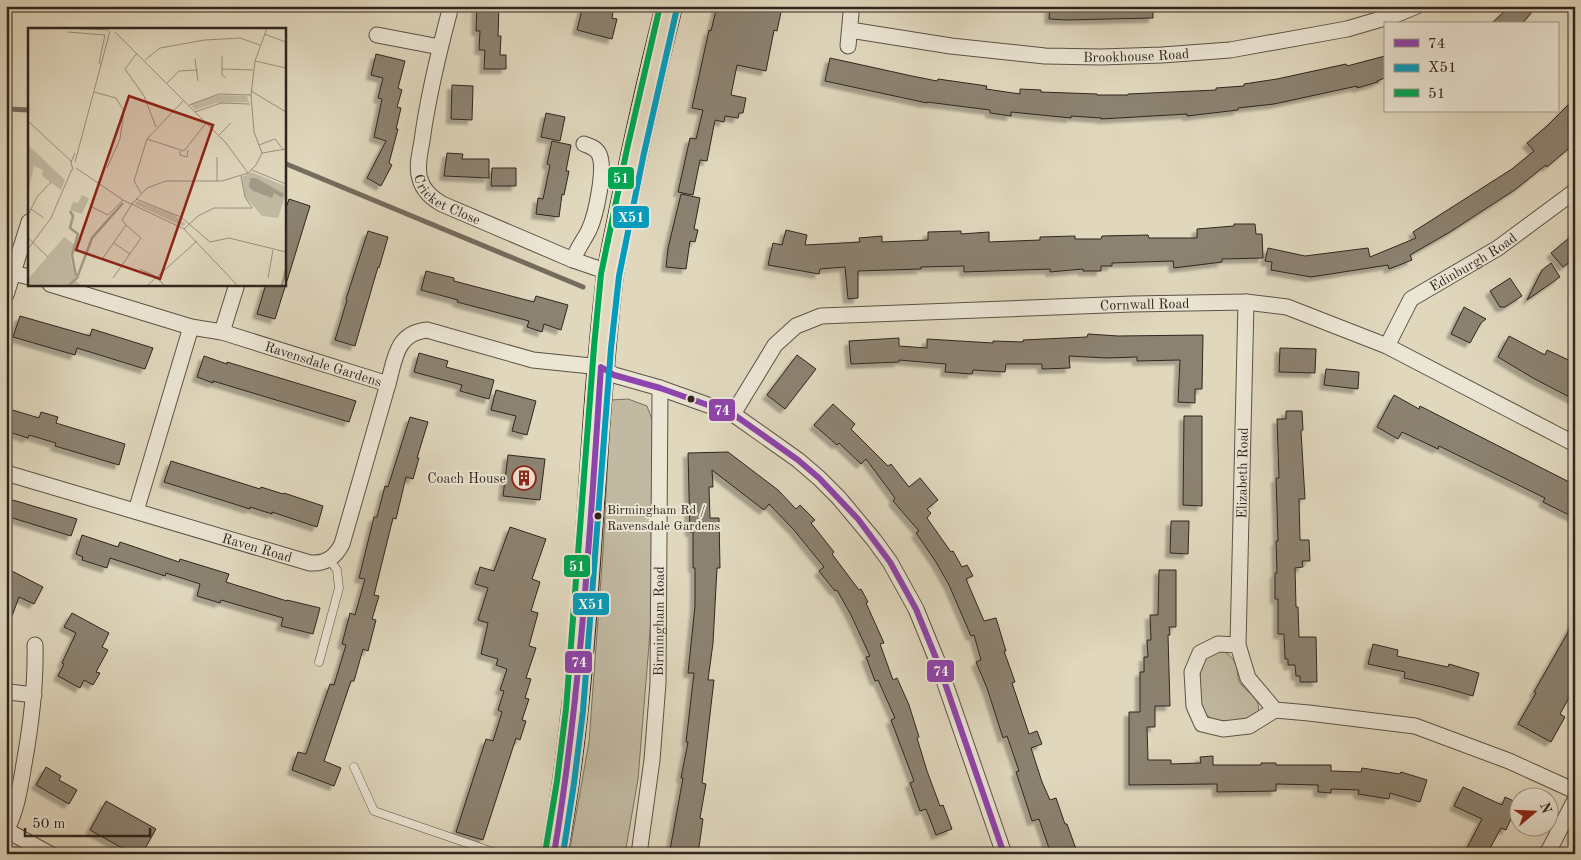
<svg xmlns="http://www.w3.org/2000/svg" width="1581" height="860" viewBox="0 0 1581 860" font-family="'Old Standard TT',serif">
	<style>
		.green { fill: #c2b9a2; stroke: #796f60 }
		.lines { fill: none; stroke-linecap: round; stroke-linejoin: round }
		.stream { stroke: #766b5d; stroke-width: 5 }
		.building { fill: #8c8271; stroke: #30251e; filter: url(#shadow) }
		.service-casing { stroke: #5c5246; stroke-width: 9 }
		.minor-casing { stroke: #5c5246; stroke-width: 17 }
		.trunk-casing { stroke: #30251e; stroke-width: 28 }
		.service { stroke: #ebe5d4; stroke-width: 8 }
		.minor { stroke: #ebe5d4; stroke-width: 15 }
		.trunk { stroke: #e0d7bd; stroke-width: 26 }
		.bus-1-casing { stroke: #ebe5d4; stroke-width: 10 }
		.bus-2-casing { stroke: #ebe5d4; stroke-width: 10 }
		.bus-3-casing { stroke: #ebe5d4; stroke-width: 10 }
		.bus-1 { stroke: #8e44ad; stroke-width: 6 }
		.bus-2 { stroke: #059cbc; stroke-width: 6 }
		.bus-3 { stroke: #00a651; stroke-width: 6 }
		.bus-dot { fill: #30251e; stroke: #ebe5d4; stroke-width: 2 }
		.labels { text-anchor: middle; stroke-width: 4; stroke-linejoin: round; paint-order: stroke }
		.bus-label { font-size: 13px; fill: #30251e; stroke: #ebe5d4; text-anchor: start }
		.street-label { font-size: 14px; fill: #30251e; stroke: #ebe5d4 }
		.poi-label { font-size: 14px; fill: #30251e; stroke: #ebe5d4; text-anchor: end }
		.inset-river { fill: none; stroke: #a49a87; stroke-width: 2.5 }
		.inset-road { fill: none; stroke: #9a907d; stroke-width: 1 }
		.view { fill: #8f2418; fill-opacity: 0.15; stroke: #8f2418; stroke-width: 2.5 }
		.inset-edge { fill: none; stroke: #30251e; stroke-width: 2.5 }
		.line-badge { stroke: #ebe5d4; stroke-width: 2 }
		.badge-label { font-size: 14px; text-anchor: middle; font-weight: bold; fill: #fff }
	</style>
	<defs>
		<filter id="shadow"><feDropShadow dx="-4.5" dy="4.5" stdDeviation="1" flood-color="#0004"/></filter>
	</defs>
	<rect width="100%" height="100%" fill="#e0d7bd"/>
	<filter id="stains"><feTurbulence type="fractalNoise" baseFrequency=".004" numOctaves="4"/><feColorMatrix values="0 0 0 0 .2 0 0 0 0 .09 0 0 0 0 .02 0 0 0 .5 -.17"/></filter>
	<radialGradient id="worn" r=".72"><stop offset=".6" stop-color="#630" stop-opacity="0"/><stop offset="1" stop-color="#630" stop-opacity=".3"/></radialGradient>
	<path class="green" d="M628,399L647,406L653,422V596L638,779L625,854H569L589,742L603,551L611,400Z
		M1218,648C1228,653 1235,658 1237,669C1238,674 1237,679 1241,684C1249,695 1261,696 1258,714L1246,723C1216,719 1200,726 1200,690C1200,679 1199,669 1203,658Z"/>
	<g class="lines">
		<path class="stream" d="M6,109L29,110
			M284,163L583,287"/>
	</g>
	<path class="building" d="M477,6H499L498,36H501L500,55H506V69H484L485,50H479L480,31H476Z
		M583,6H614L612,18L617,19L612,39L577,30Z
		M717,6H754L781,12L777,31L774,30L766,71L737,65L731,95L746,98L743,113H739L738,118L725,116L724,122L715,120L707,161L700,160L693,195L678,192L690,138L696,139L703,110L692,108L709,30L711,31Z
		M1050,6H1153V18L1067,20L1049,19Z
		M1510,6H1537L1522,24H1491Z
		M376,54L405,61L398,88L402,90L397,107L401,108L396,129H398L389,163L392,165L381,186L367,178L386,141L374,137L382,99L378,98L383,78L371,75Z
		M1385,56V78L1377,81L1378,82L1357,88V86L1274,104L1238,108V110L1187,116V114L1101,119V118L1071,116V118L1011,112V116L990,113V110L927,102V103L825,81L830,58L912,76L937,81L938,79L987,86L986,89L1020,94V89L1041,90V92L1097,94V95H1128V94L1216,90V88L1244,86V84L1277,79L1346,64L1347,66Z
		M452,85L473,86L472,120L451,119Z
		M1575,98V143L1547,167L1546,165L1516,189L1450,232L1410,255L1412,260L1389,269L1388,265L1311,277L1271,270L1272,262L1265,261L1268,248L1305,256L1368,248L1370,257L1416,238L1413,232L1512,169L1534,151L1527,143L1547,126Z
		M546,113L565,117L560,141L541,137Z
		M552,141L571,145L566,171H569L564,195L562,194L559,217L536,214L538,198L543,199L550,165L547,164Z
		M447,153L463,154L462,159H489V178L444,176Z
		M492,168H516V186H491Z
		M681,194L700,198L694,229L698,230L695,242L690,241L686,269L666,267L668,248Z
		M289,199L310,206L287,281L284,280V214Z
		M1234,224H1255L1256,234H1262L1263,258L1222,259V262L1174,268L1173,261L1112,263V266H1101V271H1083V269L1050,272V269L964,272V266L921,267V269L858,271V298L848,299L845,267L820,269L819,274L768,265L773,243L782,245L786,230L807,235L805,245L860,242L859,238L882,236V242L928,240V232L961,231V234L989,232V242L1040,240V237L1075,236V239H1101L1102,236L1148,235L1149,238H1197V229L1234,226Z
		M368,231L388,237L379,268L378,267L355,346L335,340L347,300L346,299Z
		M1575,233V258L1563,267L1551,253Z
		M1551,263L1560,277L1527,300L1542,270Z
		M426,271L454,278V281L534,302L536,296L568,305L561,330L544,324L542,332L527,327L529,321L457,302L458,300L421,290Z
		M1510,278L1522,296L1505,307H1500L1490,291Z
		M266,284H286L275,319L257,314Z
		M1464,307L1486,319L1481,323L1470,343L1451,334Z
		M20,316L90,336L92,329L153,348L145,369L77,348L75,355L13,337Z
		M1088,334L1118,336L1203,335L1202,389H1195V403L1178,402L1180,360L1137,361V357L1107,358L1069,356L1070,368L1042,369V364H1006L1005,372L973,370L972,374L945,372L946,364L899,360V362L851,364L849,341L899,338V346L927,348V339L993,343V341L1023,342V340L1087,337Z
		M1509,336L1545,355L1547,350L1575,363V400L1533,378L1498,357Z
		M1280,348L1316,349L1315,373L1279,372Z
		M419,353L448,361L446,367L494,380L489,399L460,391L462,385L414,372Z
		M797,355L816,369L785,409L767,395Z
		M204,356L227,364V362L356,401L349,422L213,381V383L197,377Z
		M1326,369L1359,372L1358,389L1324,385Z
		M496,390L536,401L527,435L512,431L516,416L491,410Z
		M1394,395L1419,409L1420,406L1575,485V518L1543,502L1545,498L1439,446L1438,449L1402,432L1398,439L1377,427Z
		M833,404L855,424L851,429L888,466L891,464L909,487L920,478L938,500L927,509L931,513L927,518L951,552L953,551L962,567L967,565L973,576L966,579L984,621L996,618L1006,651H1004L1015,682L1012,683L1029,734L1037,731L1042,744L1031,748L1042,782L1050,800L1056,798L1065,824H1067L1076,849L1064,854H1051L1039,819L1032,821L1016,772L1019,771L1007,736L1003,738L987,688L976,662L981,660L974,635L971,636L949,585L936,562L916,533L919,531L893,501L895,498L866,459L861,464L839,443L837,445L814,425Z
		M6,408L39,418L41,412L58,417L56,423L125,444L119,465L55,446L56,443L29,435L28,438L6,431Z
		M1286,411H1302L1303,430L1301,431L1305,499H1299L1300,540H1309L1310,561H1302L1303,567L1295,568L1296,607H1298L1299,637H1316L1317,682H1300V676H1296L1295,665H1288V659H1285L1284,634H1278V599H1275V573H1277L1276,541H1278L1276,478H1279L1277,419H1286Z
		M1184,416H1202V506L1183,505Z
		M410,417L428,422L417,458H419L413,479L406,477L396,519L393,518L374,595L379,596L372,619L376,620L368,651L363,649L354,681H351L324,761L341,768L334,786L292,770L298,752L306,754L330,684L334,685L346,645L342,644L350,613L355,615L365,579L359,578L374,517H377L385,486L388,487Z
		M728,452L778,490L796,509L800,505L815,520L811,523L834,552L832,554L859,590L861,589L868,602L866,603L884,643L880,644L893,680L897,678L909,705L919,737L917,738L927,771L940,806L943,805L952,829L936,835L926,809L920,811L910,783L914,781L891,720L895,718L878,680L875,681L866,657L870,656L851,615L837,590L835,591L819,571L824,567L794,530L769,504L764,510L712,470L713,487H709L710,518H719L720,568H717L713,643L708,680H714L702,783L706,784L700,818L703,819L698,854L670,850L683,778H681L688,742H686L694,673H688L695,606V568H693V532H690L688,453Z
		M508,455L545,459L540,500L503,496Z
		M171,461L260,489L261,487L283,494L284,493L323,506L317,527L272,512V514L250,507V509L164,482Z
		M6,498L77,519L71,536L6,516Z
		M1171,521H1189L1188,554L1170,553Z
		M510,527L546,539L532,579L540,582L531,611L538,613L529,646L536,648L526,678L531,679L525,698L529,699L522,720L526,721L520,740L516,738L483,840L456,832L486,739L493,741L502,712L498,710L504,691L500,690L507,669L496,665L498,659L481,654L488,623L478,620L488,588L475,584L480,567L494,571Z
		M82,535L118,547L120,542L179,562L180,559L229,574L226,582L287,601V600L320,608L313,634L281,626L283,618L221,600L220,603L197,596L200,584L166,573L165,576L110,558L107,568L82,560L83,557L76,554Z
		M6,568L43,587L34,604L19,597L8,627H6Z
		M1159,570H1176V627H1169L1170,635H1168L1170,706H1155V727H1147L1148,760H1171V764L1201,763L1200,757L1213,756V765H1261V763H1276V765H1331V771L1361,772L1362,768L1400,774L1401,772L1427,780L1420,802L1390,793L1389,799L1358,794L1359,790L1331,789V793L1318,792V785L1276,784V791L1217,792V784L1129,785V712H1140V672H1144V657H1148L1147,640H1151L1150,615H1158Z
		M72,613L109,633L102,647L108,650L96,672L100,673L93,685L84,680L80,688L58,676L64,664L62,663L76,633L64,627Z
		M1575,620V687L1560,714L1565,717L1551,742L1518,724L1536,693L1534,692Z
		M1373,644L1398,650L1397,656L1448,667L1449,664L1479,673L1473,696L1442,687L1404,678L1405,672L1368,664Z
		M46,767L61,776L59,780L77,790L69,804L36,785Z
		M1463,787L1502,805L1505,797L1518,803L1506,830L1501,828L1487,854H1477L1467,848L1482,819L1454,806Z
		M106,801L156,829L142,854H133L90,830Z"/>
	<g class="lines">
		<g class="service-casing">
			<path id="service" d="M319,662L339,588L337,570L329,559
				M354,767L374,811L499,854"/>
		</g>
		<g class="minor-casing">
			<g id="minor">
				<path id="s1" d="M451,6C439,51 428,95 422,141C420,153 416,167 420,179C423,191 432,198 442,204L573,260L611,273"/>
				<path id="s2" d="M850,30L951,46L1045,56L1101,57L1162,55L1230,50L1347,29L1395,15L1417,6"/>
				<path d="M377,35L440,47"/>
				<path d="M848,46L851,13"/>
				<path d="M573,260C577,249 584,240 589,230C596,215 606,168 599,154C596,148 590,146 584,144"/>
				<path d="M13,273L29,277"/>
				<path id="s3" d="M50,284L191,327L222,332L388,384C395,359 396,333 427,330L533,360L601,367L614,375L660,388L733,414L798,460L819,478L839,498L874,540L890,562L916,609L938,663L1004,854"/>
				<path d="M6,295L29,222"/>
				<path d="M1246,302L1238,645L1248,678L1275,710L1309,713L1415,726L1509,761L1575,791"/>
				<path d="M222,332L237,284"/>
				<path id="s4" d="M1387,346L1411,299L1498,248L1575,191"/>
				<path id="s5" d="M733,414L775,345L796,326L821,316L1132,304L1246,302L1287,307L1387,346L1575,444"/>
				<path id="s6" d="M6,473L310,563C325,564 335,558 342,544L388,384"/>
				<path d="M136,511L191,327"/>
				<path d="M1238,645L1218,644L1200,653L1192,672L1194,706L1202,724L1223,729L1249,726L1275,710"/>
				<path d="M9,692L34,695"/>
				<path d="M6,830L50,854"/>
				<path d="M6,831C17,810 20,787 24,764C31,725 36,685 35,645"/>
				<path id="s7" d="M639,854L652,760L658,683L660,388"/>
				<path d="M1547,854L1575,800"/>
			</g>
		</g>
		<g class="trunk-casing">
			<path id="trunk" d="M554,854C590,663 587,468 610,275C614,250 620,224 625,199C638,135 653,70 669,6"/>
		</g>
		<use href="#service" class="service"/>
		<use href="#minor" class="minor"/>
		<use href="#trunk" class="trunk"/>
		<g class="bus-1-casing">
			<path id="bus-1" d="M554,854C581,692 590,530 601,367L614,375L660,388L733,414L798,460L819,478L858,519L890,562L916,609L938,663L1004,854"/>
		</g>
		<g class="bus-2-casing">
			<path id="bus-2" d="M563,854L574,783L583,711L611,348L619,276L644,153L677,8"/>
		</g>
		<g class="bus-3-casing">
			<path id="bus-3" d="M545,853L557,781L566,709L594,347L601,274L627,149L660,6"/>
		</g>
		<use href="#bus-1" class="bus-1"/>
		<use href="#bus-2" class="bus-2"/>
		<use href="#bus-3" class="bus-3"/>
	</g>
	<defs>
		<g id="building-ring" transform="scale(1.25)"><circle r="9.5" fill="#ebe5d4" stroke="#8f2418" stroke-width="1.5"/><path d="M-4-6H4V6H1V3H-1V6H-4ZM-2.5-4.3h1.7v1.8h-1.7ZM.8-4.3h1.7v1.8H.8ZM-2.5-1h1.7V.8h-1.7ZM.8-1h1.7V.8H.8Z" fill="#8f2418"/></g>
	</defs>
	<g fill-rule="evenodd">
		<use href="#building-ring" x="524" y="478"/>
	</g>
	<g class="bus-dot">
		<circle cx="691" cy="399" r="4.5"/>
		<circle cx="598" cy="516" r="4.5"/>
	</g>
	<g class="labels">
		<g class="bus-label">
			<text x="607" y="514">Birmingham Rd /<tspan x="607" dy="16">Ravensdale Gardens</tspan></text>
		</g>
		<g class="street-label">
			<text dy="5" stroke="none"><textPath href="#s2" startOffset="288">Brookhouse Road</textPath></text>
			<text dy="5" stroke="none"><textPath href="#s1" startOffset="212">Cricket Close</textPath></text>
			<text dy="5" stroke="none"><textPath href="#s4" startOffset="125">Edinburgh Road</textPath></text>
			<text dy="5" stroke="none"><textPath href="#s5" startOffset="460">Cornwall Road</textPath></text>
			<text dy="5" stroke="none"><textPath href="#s3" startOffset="285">Ravensdale Gardens</textPath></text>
			<text transform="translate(1242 473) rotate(-89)" y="5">Elizabeth Road</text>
			<text dy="5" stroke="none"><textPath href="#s6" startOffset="262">Raven Road</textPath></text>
			<text dy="5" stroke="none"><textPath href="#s7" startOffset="234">Birmingham Road</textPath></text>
		</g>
		<g class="poi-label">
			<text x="506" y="483">Coach House</text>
		</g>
	</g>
	<g transform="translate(28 28)">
		<rect width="258" height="258" fill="#e0d7bd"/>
		<path d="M189,67L219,68L221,74L188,75L167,82L162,76ZM0,117L37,152L33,162L14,148L15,142L6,138L0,165ZM223,144L257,158V169L250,190L234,188L217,169L214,149ZM54,167L61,170L54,186L42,182L45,174L50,175ZM109,173L145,186L158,196L154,198L107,176ZM36,209L47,217L42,228L48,253L53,257H0V251Z" fill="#c2b9a2"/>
		<path d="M222,150H228L256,166L254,170L246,165L244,170L225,163L221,159Z" fill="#a49a87"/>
		<path class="inset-river" d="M42,183L45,188L42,200L50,206L44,227L48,248M41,257L49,250L64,210L95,175M254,257L258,241"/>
		<path class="inset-road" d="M36,0L81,2M40,4L77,7L71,35L74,37M87,4L198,115L220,145M236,6L258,14M109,25L97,41L116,68L128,99M194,28V47L198,50M167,31L170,53M117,32L132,20L177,12L212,10L232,17M227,33L258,40M194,41L225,42M139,55L151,43L170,42M223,63L258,84M66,64L88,70L96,83L92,111L79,140M161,77L191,66L223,67M167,84L193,75L222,76M0,93L44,134M190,108L203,95M119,111L156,123L178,95M231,117L247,111L255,121M152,123V127L159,129L160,122M234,125L258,121M47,134L82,3M48,140L95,172L156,201L209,257M45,142L43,134L47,125M224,142L258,156M213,148L217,169L224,180M189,153V129M113,165L106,153L119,111L156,72M108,171L153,189L182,214L201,210L258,224M62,178L80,187L95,172M3,181L16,190M0,187L9,169L23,154M156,201L170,188L186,180H224M0,210L20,229M86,215L102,226M0,221L23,190L44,141M75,230L98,197L94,192L104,176L119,160L138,153H194L220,145L228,137L234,125L226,104L223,67L227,33L239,0M112,241L127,248L136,257M85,250L113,210L98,197M240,250L245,222M120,257L169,213"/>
		<path class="view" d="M101,68L185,97L132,251L48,222Z"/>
		<rect width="258" height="258" class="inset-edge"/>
	</g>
	<g class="line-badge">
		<rect x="607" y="166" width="28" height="24" rx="5" fill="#00a651"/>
		<rect x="612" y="205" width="38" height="24" rx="5" fill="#059cbc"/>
		<rect x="708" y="398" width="28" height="24" rx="5" fill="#8e44ad"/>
		<rect x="563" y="554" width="28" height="24" rx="5" fill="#00a651"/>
		<rect x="572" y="592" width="38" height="24" rx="5" fill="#059cbc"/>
		<rect x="564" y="650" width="29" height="24" rx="5" fill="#8e44ad"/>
		<rect x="926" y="659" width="29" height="24" rx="5" fill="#8e44ad"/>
	</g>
	<g class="badge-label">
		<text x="621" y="183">51</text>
		<text x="631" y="222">X51</text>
		<text x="722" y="415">74</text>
		<text x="577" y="571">51</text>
		<text x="591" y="609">X51</text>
		<text x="579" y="667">74</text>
		<text x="941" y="676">74</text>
	</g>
	<rect width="1581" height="860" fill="none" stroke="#e0d7bd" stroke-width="25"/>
	<rect x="8" y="8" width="1566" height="845" fill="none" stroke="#30251e" stroke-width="2.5"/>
	<rect x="12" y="12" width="1556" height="835" fill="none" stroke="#30251e"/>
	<rect x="1384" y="22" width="175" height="90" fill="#ebe5d4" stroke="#a0988b"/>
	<rect x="1394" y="39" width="25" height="8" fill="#8e44ad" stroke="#a0988b"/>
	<text x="1428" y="48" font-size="15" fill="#30251e">74</text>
	<rect x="1394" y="64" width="25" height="8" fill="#059cbc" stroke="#a0988b"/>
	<text x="1428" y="72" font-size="15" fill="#30251e">X51</text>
	<rect x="1394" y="89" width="25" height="8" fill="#00a651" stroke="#a0988b"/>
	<text x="1428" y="98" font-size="15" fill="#30251e">51</text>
	<g transform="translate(1534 812) rotate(71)"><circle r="24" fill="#ebe5d4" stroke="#a0988b"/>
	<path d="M0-4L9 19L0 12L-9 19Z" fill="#8f2418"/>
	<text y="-8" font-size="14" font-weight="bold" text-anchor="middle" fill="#30251e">N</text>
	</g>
	<path d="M25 828v8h125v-8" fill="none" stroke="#30251e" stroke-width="2.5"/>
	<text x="32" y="828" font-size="15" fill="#30251e" stroke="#ebe5d4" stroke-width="4" paint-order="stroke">50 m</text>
	<rect width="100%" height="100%" filter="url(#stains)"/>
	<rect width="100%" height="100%" fill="url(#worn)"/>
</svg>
